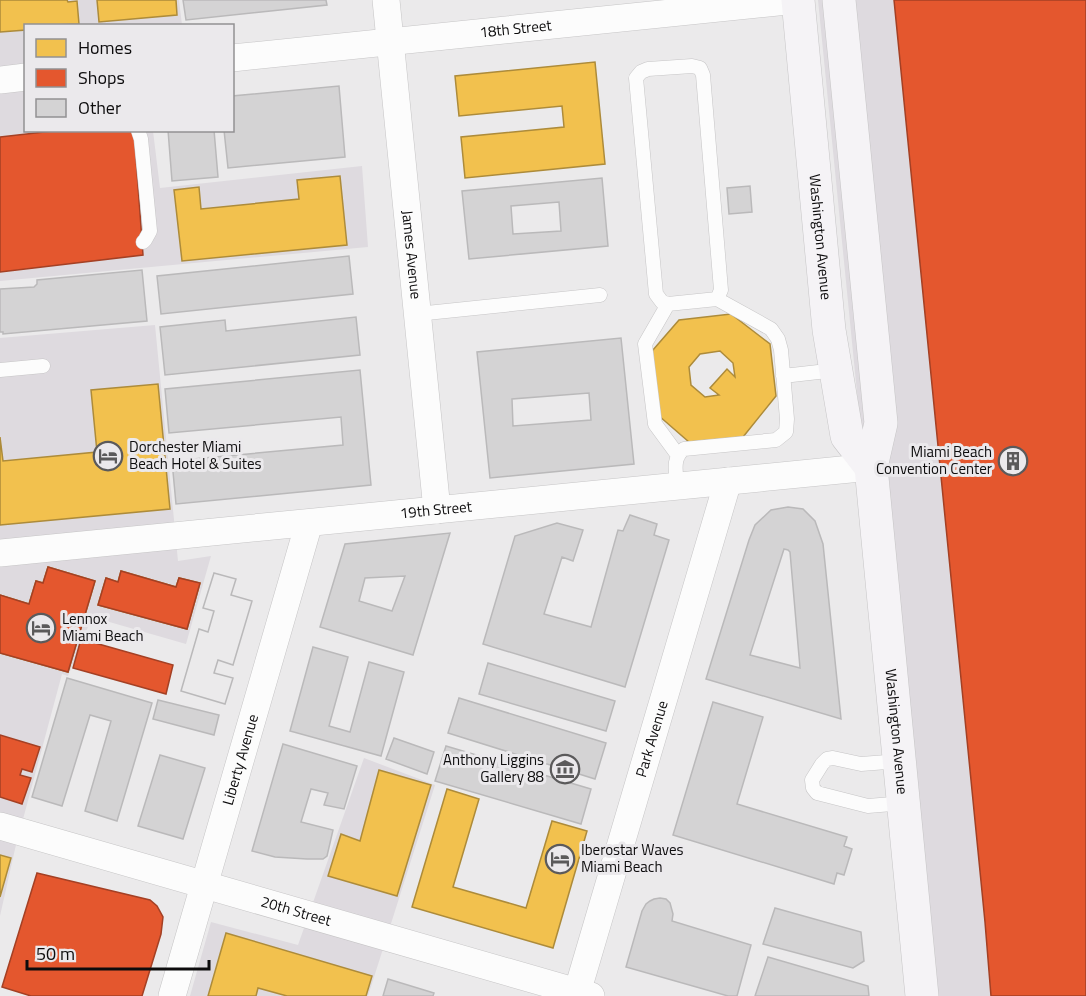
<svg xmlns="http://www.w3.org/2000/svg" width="1086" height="996" viewBox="0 0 1086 996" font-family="'Titillium Web',sans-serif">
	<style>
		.built { fill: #dedadf }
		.homes { fill: #f2c14e; stroke: #ad8b3a; stroke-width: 1.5; fill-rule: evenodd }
		.shops { fill: #e4572e; stroke: #a44024; stroke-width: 1.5 }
		.building { fill: #d4d3d4; stroke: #bab9ba; stroke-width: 1.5; fill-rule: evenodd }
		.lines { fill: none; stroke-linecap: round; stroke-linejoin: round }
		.service-casing { stroke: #c6c5c6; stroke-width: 15 }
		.minor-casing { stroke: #c6c5c6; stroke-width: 28 }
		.secondary-casing { stroke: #c6c5c6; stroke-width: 34 }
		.service { stroke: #fcfcfc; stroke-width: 14 }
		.minor { stroke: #fcfcfc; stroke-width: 27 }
		.secondary { stroke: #f5f3f6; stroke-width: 33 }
		.labels { text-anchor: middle; stroke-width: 6; stroke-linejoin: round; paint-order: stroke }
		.street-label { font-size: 15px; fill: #0d0c0d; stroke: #ebe9ec }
		.poi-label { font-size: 15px; fill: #0d0c0d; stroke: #ebe9ec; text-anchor: start }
	</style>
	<rect width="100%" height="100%" fill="#ebeaeb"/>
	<path class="built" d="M0,0H179L182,25L26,26V130L153,131L160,188L362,166L368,247L0,281Z
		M818,0H1086V996H917Z
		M155,325L178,561L211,556L186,644L92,617L68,676L62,674L15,849L0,916V338Z
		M364,758L435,785L368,996H190L211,922L298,945Z"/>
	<path class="homes" d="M0,0H67L68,2L77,1L79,24L26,26V30L0,32Z
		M97,0H176L177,15L99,22Z
		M595,62L605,164L465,178L461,137L564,127L562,106L459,116L455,76Z
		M340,176L347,245L182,261L174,190L199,187L201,209L299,199L297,180Z
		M731,314L770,344L776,396L743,437L689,442L651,409L646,358L679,320ZM720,351L733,363L735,377L727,369L710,388L719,395L705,397L691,385L689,367L700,354Z
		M158,384L170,509L0,525V437L3,461L97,452L91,390Z
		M48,567L95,581L68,672L0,653V595L29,604L36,581L43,583Z
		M121,571L176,587L179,578L200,583L187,629L98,605L106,578L118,582Z
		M379,770L431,785L397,896L328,876L341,834L360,841Z
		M447,789L479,799L453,887L526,908L552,821L587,831L553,948L412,907Z
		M0,855L11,858L0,897Z
		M226,933L372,976L366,996H287L258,988L256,996H208Z"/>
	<path class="shops" d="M894,0H1086V996H991L985,922Z
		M62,130H134L143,255L0,272V137Z
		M48,567L95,581L68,672L0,653V595L29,604L36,581L43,583Z
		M48,567L95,581L68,672L0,653V595L29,604L36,581L43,583Z
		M121,571L176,587L179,578L200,583L187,629L98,605L106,578L118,582Z
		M121,571L176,587L179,578L200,583L187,629L98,605L106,578L118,582Z
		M81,639L173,665L166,694L73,668Z
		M0,735L40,747L32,772L22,769L20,775L31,778L22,804L0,797Z
		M37,873L150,900L157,906L163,917L161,934L142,996H31L2,987Z"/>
	<path class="building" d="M183,0H326L327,5L186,20Z
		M339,86L345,157L228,168L224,130H232V96Z
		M168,130H214L218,177L172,181Z
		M602,178L608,246L469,259L462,191ZM559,202L561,231L513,234L511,206Z
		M750,186L752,212L729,214L727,188Z
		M349,256L353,294L161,314L157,276Z
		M142,270L147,321L3,334V332H0V289L34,287L37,284V280Z
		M356,317L360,355L165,375L160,327L225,320L226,331Z
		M621,338L634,464L490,478L477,352ZM589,393L591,420L513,426L512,399Z
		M360,370L371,485L176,504L172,461L343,445L341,417L169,433L165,389Z
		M788,507L803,509L815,521L823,544L841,719L706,679L749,540L755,525L771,510ZM784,549L788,550L790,552L800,668L750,655Z
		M630,515L657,524L654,535L669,540L625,687L483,644L515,536L557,523L583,530L573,561L562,557L544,614L591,627L618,530L623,531Z
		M450,533L413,655L320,627L345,544ZM405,576L392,611L359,601L365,578Z
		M214,573L236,579L231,595L252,601L233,665L218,660L214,673L233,678L225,704L181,691L199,629L208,632L214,611L203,608Z
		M214,573L236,579L231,595L252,601L233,665L218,660L214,673L233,678L225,704L181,691L199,629L208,632L214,611L203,608Z
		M313,647L348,657L329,726L350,732L369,662L404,672L381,756L290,731Z
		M488,663L615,701L606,731L479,694Z
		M67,678L152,703L117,821L85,811L111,721L90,715L62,806L32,797Z
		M459,698L606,743L595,779L448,733Z
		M158,700L219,715L214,735L153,719Z
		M713,702L763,717L737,804L847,837L844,846L852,849L844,875L837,873L834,884L673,835Z
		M394,738L434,752L427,774L386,759Z
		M283,744L357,766L344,809L324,805L328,793L311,789L301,822L333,830L327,856L323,859H307L275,857L252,851Z
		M446,746L591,789L581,824L435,781Z
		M160,755L205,768L183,839L138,826Z
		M660,898L666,899L670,903L673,914L672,921L751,945L737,996H728L626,967L642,911L646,904L650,901L654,899Z
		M775,908L861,932L864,961L853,968L763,944Z
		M768,957L868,986L869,996H755Z
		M388,979L434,993L433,996H383Z"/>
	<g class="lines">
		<g class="service-casing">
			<path id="service" d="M692,66L700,68L703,75L721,290L717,299L668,304L662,302L656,294L636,78L641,72L648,69Z
				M138,130L141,139L150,231L145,240L143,242
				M668,304L645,344L655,424L677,454
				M417,314L600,295
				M0,370L43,366
				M783,376L836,370
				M677,486C676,472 672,458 684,449L776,440L786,432L787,419L781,350L778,339L771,329L717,299
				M900,761L861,764L833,758L827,759L822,764L812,780L813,788L817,793L868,806L904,803"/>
		</g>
		<g class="minor-casing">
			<g id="minor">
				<path id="s1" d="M386,0L437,510"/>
				<path id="s2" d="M232,58L797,0"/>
				<path d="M0,80L26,77"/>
				<path id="s3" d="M0,553L871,467"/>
				<path id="s4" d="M0,826L591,996"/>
				<path id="s5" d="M172,996L309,523"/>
				<path id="s6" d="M576,996L728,481"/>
			</g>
		</g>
		<g class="secondary-casing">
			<g id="secondary">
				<path id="s7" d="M798,0L829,330L847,436L871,467"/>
				<path id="s8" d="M839,0L881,423L871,467L922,996"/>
			</g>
		</g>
		<use href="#service" class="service"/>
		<use href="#minor" class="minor"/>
		<use href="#secondary" class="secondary"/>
	</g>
	<defs>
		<g id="hotel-ring" transform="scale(1.5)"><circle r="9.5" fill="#ebe9ec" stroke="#5b5a5b" stroke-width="1.5"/><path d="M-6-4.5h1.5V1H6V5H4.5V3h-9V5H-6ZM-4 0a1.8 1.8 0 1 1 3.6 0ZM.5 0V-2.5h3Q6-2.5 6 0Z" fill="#5b5a5b"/></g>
		<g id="building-ring" transform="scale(1.5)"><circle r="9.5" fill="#ebe9ec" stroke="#5b5a5b" stroke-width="1.5"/><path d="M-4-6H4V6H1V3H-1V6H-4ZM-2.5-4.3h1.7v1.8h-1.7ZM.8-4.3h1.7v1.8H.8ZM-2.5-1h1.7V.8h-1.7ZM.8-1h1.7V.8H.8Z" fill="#5b5a5b"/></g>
		<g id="museum-ring" transform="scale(1.5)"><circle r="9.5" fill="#ebe9ec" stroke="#5b5a5b" stroke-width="1.5"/><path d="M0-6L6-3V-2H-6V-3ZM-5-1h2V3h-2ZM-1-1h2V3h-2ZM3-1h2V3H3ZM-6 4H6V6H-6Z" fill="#5b5a5b"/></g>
	</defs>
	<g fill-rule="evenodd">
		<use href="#hotel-ring" x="108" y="456"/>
		<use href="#building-ring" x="1013" y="461"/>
		<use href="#hotel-ring" x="41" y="628"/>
		<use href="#museum-ring" x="565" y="769"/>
		<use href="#hotel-ring" x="560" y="859"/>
	</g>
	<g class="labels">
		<g class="street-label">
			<text dy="5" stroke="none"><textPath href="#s2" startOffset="285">18th Street</textPath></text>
			<text dy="5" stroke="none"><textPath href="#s7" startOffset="238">Washington Avenue</textPath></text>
			<text dy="5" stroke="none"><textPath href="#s1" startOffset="256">James Avenue</textPath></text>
			<text dy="5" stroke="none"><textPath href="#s3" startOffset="438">19th Street</textPath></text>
			<text dy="5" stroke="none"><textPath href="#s8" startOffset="736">Washington Avenue</textPath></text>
			<text dy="5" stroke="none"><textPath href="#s6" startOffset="268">Park Avenue</textPath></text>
			<text dy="5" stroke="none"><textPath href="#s5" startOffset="246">Liberty Avenue</textPath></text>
			<text dy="5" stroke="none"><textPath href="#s4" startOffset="308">20th Street</textPath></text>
		</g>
		<g class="poi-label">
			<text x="129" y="452">Dorchester Miami<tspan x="129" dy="17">Beach Hotel &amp; Suites</tspan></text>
			<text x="992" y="457" text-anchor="end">Miami Beach<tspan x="992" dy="17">Convention Center</tspan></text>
			<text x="62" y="624">Lennox<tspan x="62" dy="17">Miami Beach</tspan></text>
			<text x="544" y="765" text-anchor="end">Anthony Liggins<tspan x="544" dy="17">Gallery 88</tspan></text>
			<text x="581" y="855">Iberostar Waves<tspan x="581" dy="17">Miami Beach</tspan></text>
		</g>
	</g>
	<rect x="24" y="24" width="210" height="108" fill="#ebe9ec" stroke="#929193" stroke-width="1.5"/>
	<rect x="36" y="39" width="30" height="18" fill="#f2c14e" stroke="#929193" stroke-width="1.5"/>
	<text x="78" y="54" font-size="18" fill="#0d0c0d">Homes</text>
	<rect x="36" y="69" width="30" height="18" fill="#e4572e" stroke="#929193" stroke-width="1.5"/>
	<text x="78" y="84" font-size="18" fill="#0d0c0d">Shops</text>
	<rect x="36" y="99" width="30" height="18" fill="#d4d3d4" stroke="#929193" stroke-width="1.5"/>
	<text x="78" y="114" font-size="18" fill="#0d0c0d">Other</text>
	<path d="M27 960v9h182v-9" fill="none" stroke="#0d0c0d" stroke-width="3"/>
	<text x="36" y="960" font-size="18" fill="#0d0c0d" stroke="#ebe9ec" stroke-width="4.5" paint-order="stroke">50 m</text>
</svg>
